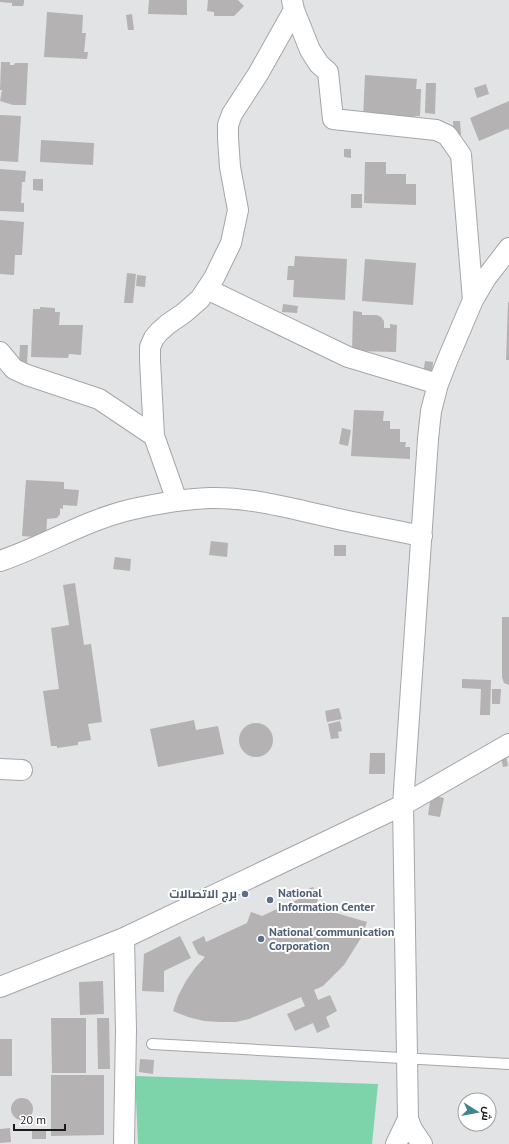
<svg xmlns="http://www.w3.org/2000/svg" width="509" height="1144" viewBox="0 0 509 1144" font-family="'PT Sans',Cairo,sans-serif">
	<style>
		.green { fill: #7dd4ab }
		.building { fill: #b4b2b2 }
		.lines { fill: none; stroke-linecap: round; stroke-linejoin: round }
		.service-casing { stroke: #a5a6a8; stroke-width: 12 }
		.minor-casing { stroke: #a5a6a8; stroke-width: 22 }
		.service { stroke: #fff; stroke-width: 10 }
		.minor { stroke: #fff; stroke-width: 20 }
		.service-dot { fill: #5c6f8a; stroke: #fff; stroke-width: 1.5 }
		.labels { text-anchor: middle; stroke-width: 4; stroke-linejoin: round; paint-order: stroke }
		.service-label { font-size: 12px; font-weight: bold; fill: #4e5e75; stroke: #fff; text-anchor: start }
	</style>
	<rect width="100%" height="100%" fill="#e1e3e4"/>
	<path class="green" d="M135,1076L378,1084L372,1144H138Z"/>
	<path class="building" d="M0,0H24V3L23,6H12V3L0,2Z
		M149,0H187V15L148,14Z
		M208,0H238L244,6L234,16H214V12L207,11Z
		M47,12L83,15L82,33H86L84,52H88L87,59L44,57Z
		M132,14L134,30H128L126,15Z
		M1,62H10V65H14L15,63H28L26,105H13L0,101L2,90H0Z
		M365,75L417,79L416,89H421L420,116H415L414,121L363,118Z
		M426,83H436L435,114L425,113Z
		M486,84L489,94L477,98L474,88Z
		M509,101V130L507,129L479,141L470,118Z
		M0,115L21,116L18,162L0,161Z
		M453,121H460L461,135L454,136Z
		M41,140L94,143L93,165L40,162Z
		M344,149H351V158L344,157Z
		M365,162H386V174H406V184H416V205L364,203Z
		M0,169L26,171L25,182H22L21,203H24V212L0,211Z
		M33,179H43V191L33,190Z
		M351,194H362V208H351Z
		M0,220L24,222L22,255H15L14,275L0,274Z
		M295,256L347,259L345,300L293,297L294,280H287L288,266H294Z
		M365,259L416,263L413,305L362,301Z
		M127,273L136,274L133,303H124Z
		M137,275L146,276L145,287L136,286Z
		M508,302H509V360H506Z
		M283,304L298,306L297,313L282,312Z
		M40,307L55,308V312H60L59,325H83L81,355L69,354L68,358L31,357L33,309H40Z
		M353,311L362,312V315H377L381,317L384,321V328H390V324L397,325L396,352L352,351Z
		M20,345H28L27,364H19Z
		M425,361L433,362L432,376L423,375Z
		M354,410L384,411L383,421H390V429H400V442H406L405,447H410V459L351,456Z
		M342,428L351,430L348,446L339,444Z
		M26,480L64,482V489L79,490L77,506L63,505V509L60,508V514L57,518L47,519L46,538L22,536Z
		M211,541L228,543L227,557L209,555Z
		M334,545H346V556H334Z
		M115,557L131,559L130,571L113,569Z
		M75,583L84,645L91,644L102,722L88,724L91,740L78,742V745L57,748V746H51L43,691L59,689L51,628L69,625L63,585Z
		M502,617H509V685L504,683L502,677Z
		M462,679L491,680L490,715H480L481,689L462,688Z
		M492,689H501L500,704H492Z
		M339,708L342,719L327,722L325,711Z
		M194,720L196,730L218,726L224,754L158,767L150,729Z
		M340,721L342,731L338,732L339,738L331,739L328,724Z
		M239 740a17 17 0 1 1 34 0a17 17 0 1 1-34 0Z
		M370,753H385V774H369Z
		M506,755L508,766L503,767L501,757Z
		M431,795L444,798L440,817L428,815Z
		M313,887L318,899L314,911L336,913L367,922L361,938L344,965L323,986L314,990L318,1000L330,995L337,1011L326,1017L330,1027L317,1033L313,1023L295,1031L287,1014L305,1006L301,997L249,1019L236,1022H220L204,1021L188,1017L173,1011L178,996L186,981L195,968L205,957L198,954L192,942L204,936L206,942L247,923L251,912L262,916L303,897L301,892Z
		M180,936L191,958L164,971V992L142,991L144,954Z
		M103,981L104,1014L80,1015L79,982Z
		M51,1018H86V1073H52Z
		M97,1018H109L110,1069H98Z
		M0,1039H12V1076H0Z
		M140,1059L154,1060L153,1074L139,1072Z
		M51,1075H104V1135L51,1136Z
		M11 1109a11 11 0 1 1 22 0a11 11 0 1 1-22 0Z
		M10,1128L11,1142L0,1143V1129Z
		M32,1129H46V1139H32Z"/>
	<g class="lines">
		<g class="service-casing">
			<path id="service" d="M152,1044L509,1064"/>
		</g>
		<g class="minor-casing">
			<path id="minor" d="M292,0L294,10L310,50L319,64L328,72L333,119L436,130L447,135L461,155L473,300
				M207,289L348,357L438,384
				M0,352L14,369L27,375L99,399L154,436
				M177,501L154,436L150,360V347L154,338L159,332L168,324L184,313L200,299L214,278L231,243L238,210L230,167L228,138V125L232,114L258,74L294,10
				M0,561C44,546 84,521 129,510C155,504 184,499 210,498C247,497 285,507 321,515C354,523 388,529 422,536
				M0,769L22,770
				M124,938L126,1030L124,1144
				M0,987L124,938L403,805L509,744
				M408,1119L412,1129L422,1144
				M396,1144L408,1119L403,805L428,439L431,411L438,384L447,361L473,300L486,278L509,248"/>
		</g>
		<use href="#service" class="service"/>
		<use href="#minor" class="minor"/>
	</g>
	<g class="service-dot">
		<circle cx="245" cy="894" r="4"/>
		<circle cx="270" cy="900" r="4"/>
		<circle cx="261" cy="939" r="4"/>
	</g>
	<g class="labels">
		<g class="service-label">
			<text x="278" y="897">National<tspan x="278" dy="14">Information Center</tspan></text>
			<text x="237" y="898" text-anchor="end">برج الاتصالات</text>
			<text x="269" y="936">National communication<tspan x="269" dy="14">Corporation</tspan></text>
		</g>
	</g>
	<g transform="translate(477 1112) rotate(101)"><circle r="19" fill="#ffffff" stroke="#a3a4a4"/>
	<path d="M0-3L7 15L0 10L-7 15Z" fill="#3f8491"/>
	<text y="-6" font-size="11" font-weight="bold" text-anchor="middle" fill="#1a1b1b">ش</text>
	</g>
	<path d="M14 1124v6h51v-6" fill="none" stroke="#1a1b1b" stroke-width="2"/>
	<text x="20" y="1124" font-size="12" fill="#1a1b1b" stroke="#ffffff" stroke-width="3" paint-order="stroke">20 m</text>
</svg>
